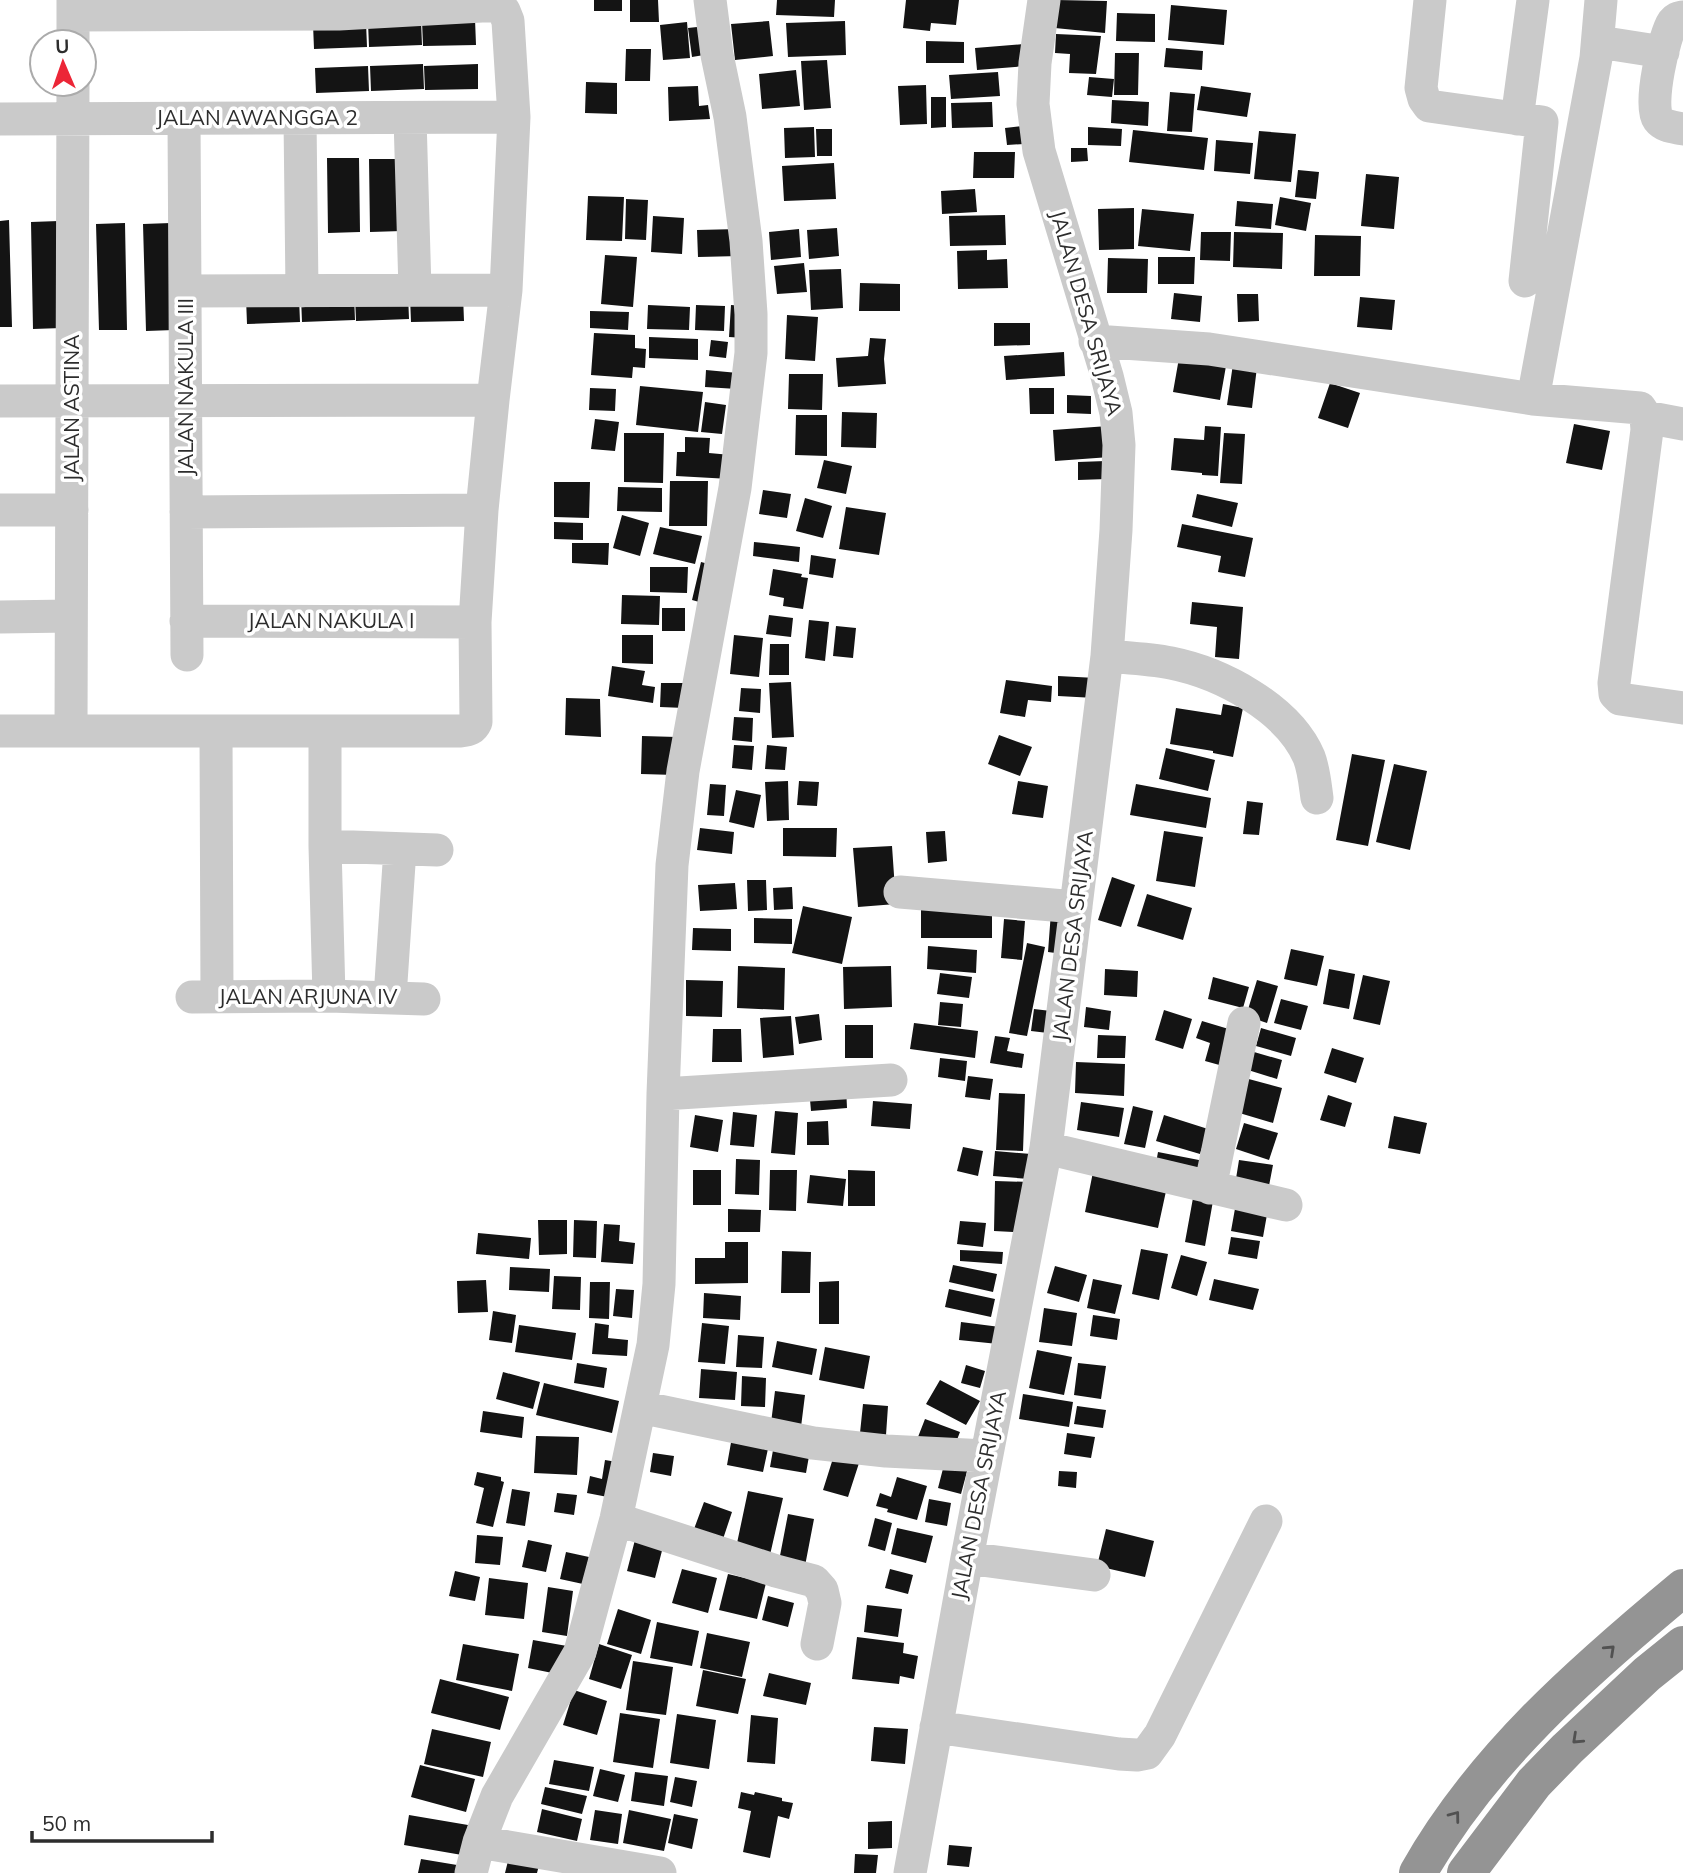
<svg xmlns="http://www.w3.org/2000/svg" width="1683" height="1873" viewBox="0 0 1683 1873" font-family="Mulish,sans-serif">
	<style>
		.building { fill: #141414 }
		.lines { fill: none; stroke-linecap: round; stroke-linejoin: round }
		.minor { stroke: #cacaca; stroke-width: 33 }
		.highway { stroke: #949494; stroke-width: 38 }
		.oneway { stroke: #515151 }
		.labels { text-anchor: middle; stroke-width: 7; stroke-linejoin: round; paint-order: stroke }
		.street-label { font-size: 21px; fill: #2d2d2d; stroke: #fff }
	</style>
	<rect width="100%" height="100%" fill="#fff"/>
	<path class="building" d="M594,0H622V11H594Z
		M630,0H658L659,22H630Z
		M777,0H835L834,17L776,15Z
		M906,0H959L956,25L931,23L930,31L903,28Z
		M1057,0L1107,1L1105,33L1055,28Z
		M1171,5L1227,10L1224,45L1168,40Z
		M1117,13L1155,14V42L1116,41Z
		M475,19L476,45L423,46L422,21Z
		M421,20L422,45L369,47L368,22Z
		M769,21L773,56L735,60L731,24Z
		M845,21L846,55L788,57L786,23Z
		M366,22L367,47L314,49L313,24Z
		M687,22L690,58L663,60L660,25Z
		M706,26L710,54L692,57L688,28Z
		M1056,34L1101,36L1096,74L1069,73L1070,54L1055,53Z
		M926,41L964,42V63H926Z
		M1024,44L1026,66L977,70L975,48Z
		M1166,48L1203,51L1202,70L1164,67Z
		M626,49H651L650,81H625Z
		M1115,53H1139L1138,95H1114Z
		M827,60L831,108L804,110L801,61Z
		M423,64L424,89L371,91L370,66Z
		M478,64V89L425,90L424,66Z
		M368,66L369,91L316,93L315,68Z
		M796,70L800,106L762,109L759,74Z
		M998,72L1000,96L951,99L949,75Z
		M1089,77L1114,79L1112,97L1087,95Z
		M586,82L617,83V114L585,113Z
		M926,85L927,124L900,125L898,86Z
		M698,86L699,106L708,105L710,119L669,121L668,87Z
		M1201,86L1251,93L1247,117L1197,110Z
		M1170,92L1195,94L1192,132L1167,131Z
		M931,97H946V127L931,128Z
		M1112,100L1149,102L1148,126L1111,123Z
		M992,102L993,127L952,128L951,103Z
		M1022,126L1024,144L1007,145L1005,128Z
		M814,127L815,157L785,158L784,128Z
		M1088,127L1122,129L1121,146L1088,145Z
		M816,129H832V156H817Z
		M1133,130L1208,138L1204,170L1129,162Z
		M1259,131L1296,134L1291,182L1254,179Z
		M1216,140L1253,143L1250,174L1214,171Z
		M1071,148H1087L1088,161L1071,162Z
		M974,152H1015L1014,178H973Z
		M327,158H359L360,232L328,233Z
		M369,159H401L402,231L370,232Z
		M834,163L836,199L784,201L782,166Z
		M1298,170L1319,172L1316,199L1295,197Z
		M1366,174L1399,177L1394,229L1361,226Z
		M975,189L977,212L942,214L941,191Z
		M588,196L624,197L622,241L586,240Z
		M1280,197L1311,203L1306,231L1275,225Z
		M626,199L648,200L646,240L625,239Z
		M1237,201L1273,204L1271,229L1235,226Z
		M1134,208V249L1099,250L1098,209Z
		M1142,209L1194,214L1190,251L1138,246Z
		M1005,215L1006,245L950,246L949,216Z
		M653,216L684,218L682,254L651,252Z
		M9,220L12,327H0V221Z
		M59,221L62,328L33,329L31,222Z
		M125,223L127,330H99L96,224Z
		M171,223L174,330L146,331L143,224Z
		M837,228L839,256L809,259L807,230Z
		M739,229L740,256L698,257L697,230Z
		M799,229L801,257L771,260L769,232Z
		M1201,232H1231L1230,261L1200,260Z
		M1234,232L1283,233L1282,269L1233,267Z
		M1315,235L1361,236L1360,276H1314Z
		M987,250V260L1007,259L1008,288L958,289L957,251Z
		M605,255L637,257L633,307L601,304Z
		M1158,257H1195L1194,284H1158Z
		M1108,258L1148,259L1147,293H1107Z
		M804,263L807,292L777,294L774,266Z
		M841,269L843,308L811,310L809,270Z
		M860,283L900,284V311H859Z
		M1174,293L1202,296L1200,322L1171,319Z
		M408,294L409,319L356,321L355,296Z
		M1237,294H1258L1259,321L1238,322Z
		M354,295L355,320L302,322L301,297Z
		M463,295L464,321L411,322L410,297Z
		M299,297L300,322L247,324L246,298Z
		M1360,297L1395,300L1392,330L1357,327Z
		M648,305L690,307L689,330L647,329Z
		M696,305L725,306L724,331L695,330Z
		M731,305L747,306L745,338L729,337Z
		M590,311L629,312L628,330L590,328Z
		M787,315L818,317L815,361L785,359Z
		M994,323H1030V345L994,346Z
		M594,333L635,335V348L646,349L645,368L633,367L632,378L591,375Z
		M649,337L698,339V360L649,358Z
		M870,338L886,339L884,359L886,384L838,387L836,358L868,356Z
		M711,340L728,342L726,358L709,356Z
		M1064,352L1065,376L1006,380L1004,356Z
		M1179,358L1226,366L1220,400L1173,392Z
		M1233,364L1257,367L1252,408L1227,405Z
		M706,370L738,373L737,389L705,387Z
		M789,374H823L822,410L788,409Z
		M1330,383L1360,393L1348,428L1318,418Z
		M640,386L703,392L698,432L636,425Z
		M590,388L616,389L615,411L589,410Z
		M1029,388H1054V414H1030Z
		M1067,395L1091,396V414L1067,413Z
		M705,402L726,405L722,434L701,432Z
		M842,412L877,413L876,448L841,447Z
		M796,415H827V456L795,455Z
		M595,419L619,422L615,451L591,449Z
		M1574,424L1610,431L1602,470L1566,463Z
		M1108,426L1110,457L1055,461L1053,430Z
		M1205,426L1221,427L1218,476L1202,475V473L1171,470L1174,438L1204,440Z
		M624,433H664L663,483L624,482Z
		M1224,433L1245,434L1242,484L1220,483Z
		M685,437L710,438L709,453L731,455L730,479L676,476L677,452H685Z
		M824,460L852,466L846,494L817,488Z
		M1106,461L1107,479L1078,480V462Z
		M670,481H708L707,526H669Z
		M554,482H590L589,518L554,517Z
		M618,487L662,488V512L617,511Z
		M763,490L791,494L787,518L759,514Z
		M1197,494L1238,503L1232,527L1192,517Z
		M805,498L832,506L823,538L796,531Z
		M846,507L886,513L879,555L839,549Z
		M622,515L649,523L640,556L613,548Z
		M554,522L583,523V540L554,539Z
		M1182,524L1253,538L1245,577L1218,572L1221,556L1177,547Z
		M660,527L702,536L695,564L653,554Z
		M754,542L800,547L799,562L753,556Z
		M572,543H609L608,565L572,563Z
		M811,555L836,559L833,578L809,574Z
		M701,562L720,567L710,605L692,600Z
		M650,567H688L687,593L650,592Z
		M773,569L802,574L801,577L808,578L803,609L783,606L784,598L769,595Z
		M622,595L660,596L659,625L621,624Z
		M1192,602L1243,607L1239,659L1215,657L1217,627L1190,624Z
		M662,608H685V631H662Z
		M769,615L793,618L791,637L766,634Z
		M809,620L829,622L825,661L805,658Z
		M836,626L856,628L853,658L833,656Z
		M622,635H653V664L622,663Z
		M734,635L763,638L759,677L730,674Z
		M770,644H789V675H769Z
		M612,666L645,671L642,685L655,687L653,703L608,696Z
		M1058,676L1096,678L1095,698L1058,696Z
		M1006,680L1052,686L1051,702L1028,700L1025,717L1000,713Z
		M791,682L794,737L772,738L769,683Z
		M661,683H686L685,708L660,707Z
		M741,688L761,689L760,713L739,711Z
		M566,698L600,699L601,737L565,735Z
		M1223,704L1243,708L1233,757L1213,753V751L1170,744L1176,708L1221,715Z
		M734,717L753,718L752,742L732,740Z
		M999,735L1032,747L1020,776L988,764Z
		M642,736L677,737L676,775L641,774Z
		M734,745L754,746L752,770L732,768Z
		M767,745L787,747L785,770L765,769Z
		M1166,748L1215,760L1208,791L1159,779Z
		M1352,754L1385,760L1368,846L1336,840Z
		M1394,764L1427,771L1410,850L1376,842Z
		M788,781L789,820L767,821L765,782Z
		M799,781L819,782L817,806L797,805Z
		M1018,781L1048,786L1043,818L1012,814Z
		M710,784L726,785L724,816L707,815Z
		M1136,784L1211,798L1206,828L1130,815Z
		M736,790L761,795L754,828L729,822Z
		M1247,801L1263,803L1259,835L1243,834Z
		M700,828L734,832L732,854L697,850Z
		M783,828H837L836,857L783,856Z
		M945,831L947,861L928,863L926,832Z
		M1164,831L1203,837L1195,887L1156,881Z
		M892,846L896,904L858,907L853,848Z
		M1112,877L1135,885L1121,927L1098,920Z
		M747,880H766L767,910L748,911Z
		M735,883L737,909L700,911L698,885Z
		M792,887L793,909L774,910L773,888Z
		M1147,894L1192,908L1183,940L1137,926Z
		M803,906L852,917L842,964L792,953Z
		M921,907L992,908V938H921Z
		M1051,912L1065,913L1063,954L1048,952Z
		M754,918L792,919V944L754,943Z
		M1004,919L1025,921L1022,960L1001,958Z
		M693,928L731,929V951L692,950Z
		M1027,943L1045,947L1027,1036L1009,1033Z
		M928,946L977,950L976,973L927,969Z
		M1291,949L1324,956L1317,986L1284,979Z
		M738,966L785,968L784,1010L737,1008Z
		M891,966L892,1007L844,1009L843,967Z
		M1105,969L1138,971L1137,997L1104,995Z
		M1329,969L1355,974L1349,1009L1323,1004Z
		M940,973L972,977L969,998L937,994Z
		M1363,975L1390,981L1380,1025L1353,1019Z
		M1213,977L1249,987L1243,1008L1208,999Z
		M686,980L723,981L722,1017L686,1016Z
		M1257,980L1278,986L1267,1023L1246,1016Z
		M1281,999L1308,1006L1301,1030L1274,1023Z
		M940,1002L963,1004L961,1027L938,1025Z
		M1086,1007L1111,1011L1109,1030L1084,1027Z
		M1034,1009L1051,1011L1048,1033L1031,1031Z
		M1164,1010L1192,1019L1183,1049L1155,1040Z
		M819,1014L822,1040L799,1044L795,1017Z
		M791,1016L794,1055L763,1058L760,1018Z
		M1202,1021L1232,1030L1223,1066L1205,1061L1210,1043L1196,1038Z
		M914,1023L978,1031L975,1058L910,1049Z
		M845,1025H873V1058H845Z
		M1261,1028L1296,1038L1291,1056L1256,1046Z
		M713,1029H741L742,1062H712Z
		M1098,1035L1126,1036L1125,1058H1097Z
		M995,1036L1010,1038L1007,1051L1024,1054L1022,1068L990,1063Z
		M1332,1048L1364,1058L1356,1083L1324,1073Z
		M1254,1052L1282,1060L1277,1079L1248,1070Z
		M940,1058L967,1061L965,1081L938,1077Z
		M1076,1062L1125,1064L1124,1096L1075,1093Z
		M968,1076L993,1079L990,1100L965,1097Z
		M1245,1078L1282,1088L1273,1123L1236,1112Z
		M846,1086L847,1108L811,1111L809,1088Z
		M999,1093L1025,1094L1023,1151L996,1150Z
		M1328,1095L1352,1103L1345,1127L1320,1120Z
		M873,1101L912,1104L910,1129L871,1126Z
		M1081,1102L1124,1108L1119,1137L1077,1130Z
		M1133,1106L1153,1111L1145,1148L1124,1144Z
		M775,1111L798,1113L795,1155L771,1153Z
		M733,1112L757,1115L754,1147L730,1145Z
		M695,1115L723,1120L718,1152L690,1147Z
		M1164,1115L1208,1129L1200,1154L1156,1141Z
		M1394,1116L1427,1123L1420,1154L1388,1148Z
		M828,1121L829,1145H807V1122Z
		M1244,1123L1278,1133L1269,1160L1236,1149Z
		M963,1147L983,1151L978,1176L957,1171Z
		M995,1151L1031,1154L1029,1179L993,1176Z
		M1158,1152L1204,1161L1202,1172L1156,1163Z
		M736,1159L760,1160L759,1195L735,1194Z
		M1239,1160L1273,1165L1267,1196L1234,1191Z
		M1094,1167L1168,1182L1158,1228L1085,1212Z
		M693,1170H721V1205H693Z
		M770,1170H797L796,1211L769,1210Z
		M848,1170L875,1171V1206H848Z
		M810,1175L846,1179L843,1206L807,1203Z
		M995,1181L1030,1182L1029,1233L994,1231Z
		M1193,1198L1213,1201L1205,1246L1185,1242Z
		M1236,1203L1268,1209L1263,1237L1231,1231Z
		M728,1209L761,1210L760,1232H728Z
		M538,1220H567V1254L539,1255Z
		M574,1220L597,1221L596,1258L573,1257Z
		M960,1221L986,1223L983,1247L957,1244Z
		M604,1224L620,1225L619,1241L635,1243L633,1264L601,1262Z
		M478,1233L531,1238L529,1259L476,1254Z
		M1231,1237L1260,1241L1257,1259L1228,1254Z
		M725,1242H748V1283L695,1284V1258H725Z
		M1141,1249L1168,1254L1159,1300L1132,1294Z
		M960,1250L1003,1252L1002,1264L960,1261Z
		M782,1251L811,1252L810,1293H781Z
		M1181,1255L1207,1262L1197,1296L1171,1288Z
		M953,1265L997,1274L993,1292L949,1282Z
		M1055,1266L1087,1275L1079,1302L1047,1293Z
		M510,1267L550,1269L549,1292L509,1290Z
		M554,1276L581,1277L580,1310L552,1309Z
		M1093,1279L1122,1285L1115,1314L1087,1308Z
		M1214,1279L1259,1289L1253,1310L1209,1300Z
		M486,1280L488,1312L458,1313L457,1281Z
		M839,1281V1324H819V1282Z
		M590,1282H610L609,1319L589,1318Z
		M616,1289L634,1290L632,1318L613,1316Z
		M949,1289L995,1299L991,1317L945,1307Z
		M704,1293L741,1296L740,1320L703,1318Z
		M1044,1308L1077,1313L1072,1346L1039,1342Z
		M493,1311L516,1315L512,1343L489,1340Z
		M1093,1315L1120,1319L1117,1340L1090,1336Z
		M961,1322L1000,1327L998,1344L959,1340Z
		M595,1323L609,1325L608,1338L628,1340L627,1356L592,1354Z
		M702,1323L729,1326L725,1364L698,1362Z
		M519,1325L576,1333L572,1360L515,1352Z
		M738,1335L764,1337L762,1368L736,1367Z
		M777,1341L817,1349L812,1375L772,1367Z
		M825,1347L870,1356L864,1389L819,1380Z
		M1037,1350L1072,1357L1064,1395L1029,1388Z
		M577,1363L607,1368L604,1388L574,1383Z
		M1078,1363L1106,1366L1101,1399L1074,1395Z
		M966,1365L985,1371L980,1388L961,1383Z
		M701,1369L737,1372L735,1400L699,1398Z
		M503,1372L540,1382L533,1409L496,1399Z
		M742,1376L766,1378L765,1407L741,1406Z
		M940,1380L980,1401L966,1425L926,1404Z
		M544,1383L619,1401L612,1433L536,1415Z
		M775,1391L805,1395L801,1427L771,1423Z
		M1023,1394L1073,1402L1069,1427L1019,1419Z
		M863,1404L888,1406L886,1435L860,1433Z
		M1077,1406L1106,1410L1103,1428L1074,1424Z
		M483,1411L524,1417L522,1438L480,1432Z
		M925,1419L960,1432L953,1450L918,1437Z
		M1067,1433L1095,1437L1091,1458L1064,1454Z
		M536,1436L579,1437L577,1475L534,1473Z
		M732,1437L769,1444L763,1472L727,1465Z
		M775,1439L811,1445L806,1473L770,1467Z
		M835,1452L860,1460L848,1497L823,1490Z
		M653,1453L674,1456L671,1476L650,1472Z
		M946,1457L969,1464L961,1494L938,1488Z
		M605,1460L623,1463L618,1499L587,1493L590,1476L602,1479Z
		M1059,1471L1077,1472L1076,1488L1058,1486Z
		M477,1472L501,1477V1481L504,1482L493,1527L476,1523L484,1488L474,1485Z
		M897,1477L927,1486L917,1520L887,1512L888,1509L876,1506L880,1493L891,1497Z
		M512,1489L530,1492L525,1526L506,1523Z
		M748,1491L783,1498L770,1555L736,1548Z
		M557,1493L577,1495L574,1515L554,1512Z
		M929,1499L951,1503L947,1526L925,1522Z
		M704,1502L732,1512L723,1539L694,1529Z
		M788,1514L814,1519L805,1566L779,1561Z
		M875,1518L892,1523L885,1551L868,1546Z
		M897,1528L933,1536L926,1563L891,1554Z
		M1106,1529L1154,1541L1145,1577L1097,1566Z
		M637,1532L665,1539L655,1578L627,1571Z
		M477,1535L503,1537L500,1565L475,1563Z
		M528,1540L552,1545L546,1572L522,1567Z
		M566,1552L589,1557L583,1584L560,1579Z
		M682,1569L717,1578L708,1613L672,1603Z
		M890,1569L913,1575L908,1594L885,1588Z
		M455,1571L480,1577L475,1601L449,1596Z
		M728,1574L766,1583L757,1619L719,1610Z
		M489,1578L528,1583L524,1619L485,1615Z
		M548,1587L573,1591L567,1636L542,1632Z
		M768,1596L794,1603L788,1627L762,1620Z
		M867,1605L902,1609L898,1637L864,1632Z
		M618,1609L651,1620L641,1654L607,1644Z
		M657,1622L699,1631L692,1666L650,1658Z
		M707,1633L750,1642L742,1677L700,1668Z
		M857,1637L904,1643L903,1653L918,1656L914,1679L900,1676L899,1684L852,1679Z
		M533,1640L567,1646L562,1675L528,1668Z
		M463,1644L519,1654L512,1691L456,1680Z
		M599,1644L632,1655L621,1689L589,1679Z
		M633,1661L673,1667L666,1715L626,1710Z
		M703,1670L746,1679L738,1714L696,1706Z
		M769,1673L811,1683L806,1705L763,1696Z
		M440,1679L509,1697L500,1730L431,1713Z
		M574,1690L607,1701L597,1735L563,1725Z
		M620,1713L660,1719L653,1768L613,1762Z
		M677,1714L716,1720L709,1769L670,1763Z
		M751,1715L778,1718L775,1764L747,1762Z
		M874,1727L908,1729L905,1764L871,1761Z
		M432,1729L491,1742L483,1777L424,1764Z
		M554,1760L594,1767L589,1791L549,1784Z
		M420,1765L475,1779L466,1812L411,1797Z
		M600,1769L625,1775L618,1802L593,1796Z
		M635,1772L668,1776L664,1806L631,1801Z
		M675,1777L697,1781L692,1807L670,1802Z
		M545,1787L587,1796L582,1814L541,1804Z
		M741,1792L754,1795L755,1792L782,1798V1801L793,1803L789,1819L778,1816L770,1858L743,1852L751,1811L738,1808Z
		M542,1809L582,1819L577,1841L537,1832Z
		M595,1810L622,1814L618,1844L590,1840Z
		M629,1810L671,1819L664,1851L623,1843Z
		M674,1814L698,1819L692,1849L668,1843Z
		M409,1815L468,1825L462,1855L404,1845Z
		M892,1821V1848L868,1849V1822Z
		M949,1845L972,1847L969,1867L947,1865Z
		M510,1853L540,1861L537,1873H505Z
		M855,1854L878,1855L876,1873H854Z
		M421,1859L463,1866L462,1873H418Z"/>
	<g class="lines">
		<path class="minor" d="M1430,0L1421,88L1424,99L1429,106L1542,122L1525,281
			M1683,17C1678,18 1676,18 1673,22C1664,35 1648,106 1658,119C1664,127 1674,127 1683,129
			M73,42V0
			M1599,42L1663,52
			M300,118L302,291
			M410,118L415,290
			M0,119L514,117
			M184,119L187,655
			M1517,119L1533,0
			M185,291L506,290
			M1095,341L1209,349L1533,399L1640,408L1646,417L1647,430L1614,683L1615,694L1620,699L1683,708
			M1533,399L1596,58L1601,0
			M0,401L493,400
			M1646,417L1683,424
			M0,510H72
			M186,512L482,510
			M0,617L71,616
			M186,621L475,622
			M1107,656C1129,658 1150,659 1171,663C1221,673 1288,708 1309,757C1314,770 1315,784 1317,798
			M0,731H461C469,730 473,729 476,722L475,622L482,510L493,400L506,290L514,117L508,21L504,11L495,6H482L339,14L73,15
			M71,731L73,84
			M216,731L217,997
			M325,731V846L329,996
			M325,846L437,850
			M900,892L1076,907
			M192,997L329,996L424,999
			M390,997L400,849
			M663,1094L891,1080
			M1046,1148L1286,1205
			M1210,1188L1244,1023
			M640,1407L813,1443L886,1451L986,1456
			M616,1519L776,1571L814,1581L822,1590L825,1603L817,1644
			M967,1558L1094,1575
			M936,1727L1119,1754L1137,1755L1147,1753L1160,1735L1266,1521
			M479,1842L660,1873
			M471,1873L479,1842L497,1796L580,1652L616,1519L653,1345L659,1284L663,1094L672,865L683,771L735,488L751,353V314L746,241L730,117L717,55L710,0
			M910,1873L967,1558L1046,1148L1107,656L1116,530L1119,445L1116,413L1107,376L1039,151L1033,104L1035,63L1044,0"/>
		<path class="highway" d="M1418,1873C1482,1759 1583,1671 1683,1588
			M1466,1873L1534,1783L1567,1749L1647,1674L1683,1645"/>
	</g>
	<defs><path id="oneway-chevron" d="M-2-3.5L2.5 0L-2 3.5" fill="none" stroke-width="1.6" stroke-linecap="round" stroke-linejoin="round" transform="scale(1.75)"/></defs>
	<g class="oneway">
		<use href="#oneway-chevron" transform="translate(1610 1650) rotate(-43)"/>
		<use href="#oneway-chevron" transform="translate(1577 1739) rotate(137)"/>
		<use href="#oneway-chevron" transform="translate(1455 1816) rotate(-53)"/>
	</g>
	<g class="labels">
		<g class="street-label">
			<text x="257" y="125">JALAN AWANGGA 2</text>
			<text transform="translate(1086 313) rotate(74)" y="7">JALAN DESA SRIJAYA</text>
			<text transform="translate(186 387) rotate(-90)" y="7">JALAN NAKULA III</text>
			<text transform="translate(72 408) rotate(-90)" y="7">JALAN ASTINA</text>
			<text x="331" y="628">JALAN NAKULA I</text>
			<text transform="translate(1073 936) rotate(-83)" y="7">JALAN DESA SRIJAYA</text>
			<text x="308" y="1004">JALAN ARJUNA IV</text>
			<text transform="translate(979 1495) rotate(-79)" y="7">JALAN DESA SRIJAYA</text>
		</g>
	</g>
	<g transform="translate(63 63) rotate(358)"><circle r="33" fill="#ffffff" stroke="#ababab" stroke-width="2"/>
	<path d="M0-5L12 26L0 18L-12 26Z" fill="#ec2637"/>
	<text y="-10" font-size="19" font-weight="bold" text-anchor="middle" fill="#2d2d2d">U</text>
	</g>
	<path d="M32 1831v10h180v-10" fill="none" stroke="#2d2d2d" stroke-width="3.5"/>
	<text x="42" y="1831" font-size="21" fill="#2d2d2d" stroke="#ffffff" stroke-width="5" paint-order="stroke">50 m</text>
</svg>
